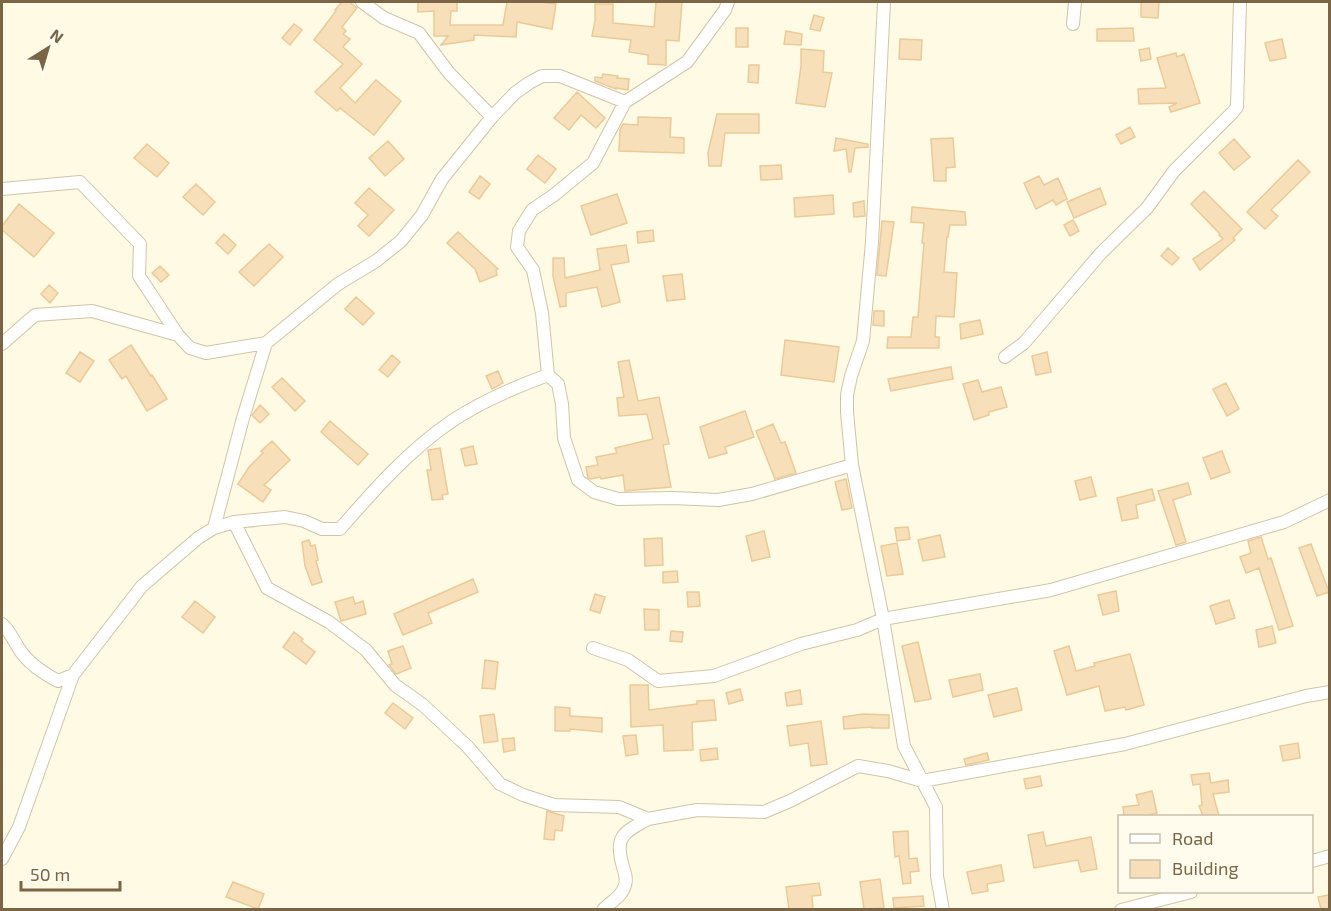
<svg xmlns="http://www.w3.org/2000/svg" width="1331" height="911" viewBox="0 0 1331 911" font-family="'Exo 2',sans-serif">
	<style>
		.building { fill: #f7e0b9; stroke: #ebca97; stroke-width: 1.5 }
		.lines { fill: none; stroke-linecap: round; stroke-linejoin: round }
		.street-casing { stroke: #d1c4a8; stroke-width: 14 }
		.street { stroke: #fff; stroke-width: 12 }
	</style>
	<rect width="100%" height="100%" fill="#fffae4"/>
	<path class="building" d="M342,2H349L357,8L342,27L346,31L343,34L350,39L343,47L362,64L340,88L355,103L376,80L401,101L374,135L340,108L337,111L315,92L343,64L314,40L336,11L335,10Z
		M418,2H457V11H451L450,25H503L507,2H540L556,4L552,29L517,22L516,37L474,35V40L441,45L448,36H434V11L418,12Z
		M656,2H682L679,41L666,40V65L648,64V55L629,52L631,40L592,36L595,21V4H613V23L654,27Z
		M1141,2H1159L1158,18L1141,17Z
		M814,15L824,18L820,31L810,29Z
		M294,24L302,30L290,45L282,38Z
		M736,28H748V47H736Z
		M1133,28L1134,41H1097V29Z
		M786,31L802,34L801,45L784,44Z
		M900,39L922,40L921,60L899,59Z
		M1282,39L1286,58L1270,61L1265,43Z
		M1149,48L1151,59L1141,61L1139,50Z
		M801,49L824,51L823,72L832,73L825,107L796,103L801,66Z
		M1176,53L1177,57L1184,54L1200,103L1171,112L1169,107L1177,103L1139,104L1138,89L1166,88L1157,58Z
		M749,65H759L758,83L748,82Z
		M603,74L618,76L617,78L629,79L628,90L616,88V89L595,81V77L602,78Z
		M577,92L605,118L596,128L581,115L569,130L554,118Z
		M717,114H759V133H725L721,166H709L708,153Z
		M638,117L671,118L670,137L684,138V153L619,151L620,130L623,124L638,125Z
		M1130,127L1135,137L1121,144L1116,135Z
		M836,138L868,144V147L855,148L851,172H849L846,149L834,151Z
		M953,138L955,167L946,168V181H934L931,139Z
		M1234,139L1250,157L1234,170L1219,153Z
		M388,141L404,159L385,176L369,158Z
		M147,144L169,163L157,177L134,158Z
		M538,155L556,169L545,183L527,169Z
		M1298,160L1310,172L1271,210L1278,216L1265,229L1247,212Z
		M781,165L782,179L761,180L760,166Z
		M480,176L490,184L479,199L469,192Z
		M1039,176L1044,185L1058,178L1067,199L1056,205L1053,200L1036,209L1024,183Z
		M196,184L215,202L203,215L183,197Z
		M369,188L394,210L369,236L358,226L368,215L355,203Z
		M1100,188L1106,204L1074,218L1067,202Z
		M1204,191L1242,229L1233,238L1235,240L1200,270L1193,259L1223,239L1219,235L1220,234L1191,204Z
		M617,194L627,223L591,235L581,206Z
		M833,195L834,214L795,217L794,198Z
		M864,201L865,216L854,217L853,203Z
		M19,204L54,233L34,257L2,230V226Z
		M912,207L965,212L966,225H950L948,237H947L944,272L957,273L954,317L936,316L935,337H939V348H887L888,337H911L913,317H918L924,243H922L924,223L911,222Z
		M1073,220L1079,231L1070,236L1064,225Z
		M882,221L894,222L886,276L877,275Z
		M653,230L654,241L638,243L637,232Z
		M458,232L498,269L496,270L497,275L480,282L475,269L447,243Z
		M224,234L236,245L228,254L216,243Z
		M269,244L283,257L254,286L239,272Z
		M626,245L629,262L611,265L620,302L602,307L597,287L566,293V306L560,307L553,276V258H564L565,278L600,270L597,249Z
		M1168,248L1179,258L1172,265L1161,256Z
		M160,266L169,275L161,282L152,273Z
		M682,274L685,299L667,301L663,276Z
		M49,285L58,293L50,303L41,294Z
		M356,297L374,313L363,325L345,309Z
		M874,311H884V326L873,325Z
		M980,320L983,334L961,339L960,324Z
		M785,340L839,347L834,382L781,375Z
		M131,345L151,376L152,375L167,399L147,411L126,376L122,379L109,360Z
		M80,352L94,361L80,382L66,373Z
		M1047,352L1051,372L1036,375L1032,356Z
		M392,355L400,362L388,377L379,370Z
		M629,360L638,401L659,397L669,444L663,445L671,487L625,491L623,475L601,479L600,477L591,479L588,478L586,467L598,465L596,457L617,453L615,448L653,439L647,414L619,416L617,398L624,397L618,362Z
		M951,367L953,379L891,391L888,379Z
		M498,371L503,383L492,389L486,376Z
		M282,378L305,401L295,411L272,387Z
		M978,380L982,392L1001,387L1007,407L989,412V415L974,420L963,384Z
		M1226,383L1239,409L1227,416L1213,389Z
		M260,405L269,414L260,423L252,415Z
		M745,411L754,437L725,447L727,453L709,458L700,427Z
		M330,421L368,454L358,465L321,432Z
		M773,424L781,443L785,442L796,473L775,479L756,431Z
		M272,441L290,460L264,485L271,490L263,502L238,484L249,467L263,453L261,451Z
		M473,446L477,464L465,466L461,449Z
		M440,448L448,494L442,495L443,499L432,500L427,470H431L428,450Z
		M1222,451L1230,472L1211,479L1203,458Z
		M1091,477L1096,496L1080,500L1075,481Z
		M846,479L852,508L842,510L835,482Z
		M1188,483L1191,494L1173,500L1186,542L1176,545L1158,491Z
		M1152,489L1155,500L1136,505L1138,518L1122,521L1117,498Z
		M908,527L910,539L897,541L895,528Z
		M764,531L770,557L752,561L746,536Z
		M940,535L945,557L923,561L918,540Z
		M1261,537L1268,559L1271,558L1293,626L1279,630L1259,568L1246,573L1240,557L1251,553L1248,541Z
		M662,538L663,565L645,566L644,539Z
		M309,540L311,546L315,545L318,560L316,561L322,582L312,585L305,566L302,542Z
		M897,543L903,574L887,576L881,546Z
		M1311,544L1329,592L1317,596L1299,548Z
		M677,571L678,582L663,583V572Z
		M473,579L478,592L428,613L432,623L403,635L394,614Z
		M1116,591L1119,611L1103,615L1098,595Z
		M687,592H699L700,606L688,607Z
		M595,594L605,597L600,613L590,610Z
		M353,597L355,604L363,601L366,614L341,621L335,602Z
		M1229,600L1235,618L1216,624L1210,606Z
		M195,601L215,617L203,633L182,617Z
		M644,609L659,610V630H645Z
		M1272,626L1276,643L1259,647L1256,630Z
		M671,631L683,632L682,642L670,641Z
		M294,632L303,639L301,641L315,652L306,664L283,647Z
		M918,642L931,699L915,702L902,646Z
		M403,646L411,668L396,674L389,665L392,664L388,651Z
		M1069,646L1076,671L1095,666L1094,663L1130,654L1144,705L1126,710L1125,707L1105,711L1099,686L1067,695L1054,651Z
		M485,660L498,662L495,689L482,688Z
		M980,674L983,690L953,697L949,680Z
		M630,685H648L649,710L697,704V701L714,700L716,720L692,722L693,750L664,751L663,725L631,727Z
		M1017,688L1022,710L994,717L988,695Z
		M740,689L743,700L729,704L726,693Z
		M800,690L802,704L787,706L785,693Z
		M393,703L413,718L405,729L385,713Z
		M555,707L570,708V716L602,718V732L570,729V731H555Z
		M494,714L498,741L484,743L480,716Z
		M863,714L889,715V728H872V727L844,729L843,717Z
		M821,721L827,764L811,766L808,743L790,746L787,726Z
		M636,735L638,754L626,756L623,736Z
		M514,738L515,750L504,752L502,739Z
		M1298,743L1300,758L1283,761L1280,746Z
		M717,748L718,759L701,761L700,750Z
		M987,753L989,760L966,765L964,759Z
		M1209,773L1211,783L1228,780L1229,792L1213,794L1219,816H1203L1199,806L1202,805L1200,784L1193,785L1191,775Z
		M1040,776L1042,786L1026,789L1024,779Z
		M1152,791L1157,813L1144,816H1124L1123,807L1139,805L1136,795Z
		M547,811L564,816L562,831L555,830L554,840L544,839Z
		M908,831L909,859L917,858L919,871L910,872L911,883L903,884L899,856L895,857L893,832Z
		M1043,832L1046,846L1091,837L1097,869L1081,872L1078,860L1034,868L1028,835Z
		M1001,865L1004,881L987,884L988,891L972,894L967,872Z
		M880,879L884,908L864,909L860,882Z
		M233,882L264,894L258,909L226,897Z
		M819,883L821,895L812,896L813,909H789L786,887Z
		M1329,895V909H1321L1318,897Z
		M923,896L924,906L894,908L893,898Z"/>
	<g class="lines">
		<g class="street-casing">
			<path id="street" d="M362,2L384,18L419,33L449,73L492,117
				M884,2L872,242L863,341L851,376L847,395V412L852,465L883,619L904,746L936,807L937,876L943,910
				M1073,24L1075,2
				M2,189L80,182L140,244L139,276L178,335L190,348L206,353L266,343
				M2,344L35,315L92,311L178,335
				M1005,357L1024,343L1101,253L1147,208L1174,171L1233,112L1237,107L1240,2
				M548,375L558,384L562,404L564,438L578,480L594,492L618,499L673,498L718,500L752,494L852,465
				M234,522L267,588L329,622L366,650L395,685L423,705L467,746L500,784L523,795L554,805L619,807L648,819L697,810L764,812L790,801L858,766L888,771L922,781L1125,744L1306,696L1330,692
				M214,528L243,418L266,343L338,284L376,261L401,241L422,215L442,179L492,117L515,93L529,83L542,76H560L625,102
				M2,624C10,631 12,638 18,647C27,663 43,673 58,681L73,675
				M593,648L628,660L658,681L714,676L801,644L857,630L883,619L1051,590L1284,522L1330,500
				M2,859L19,827L73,675L142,586L198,538L214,528L234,522L285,517L304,521L322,529H340C374,490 409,450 452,421C482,401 515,387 548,375L542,313L533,270L517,247L519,231L532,210L554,195L593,163L625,102L687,62L725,10L728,2
				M1312,861L1330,856
				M603,910C611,901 622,897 625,885C627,879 625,873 623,867C614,836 623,833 648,819
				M1121,910L1191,892"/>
		</g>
		<use href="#street" class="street"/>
	</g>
	<rect width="1331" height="911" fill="none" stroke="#7a6546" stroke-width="6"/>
	<rect x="1118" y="815" width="195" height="78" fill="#fffced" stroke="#cac0aa" stroke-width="1.5"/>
	<rect x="1130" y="834" width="30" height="9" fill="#ffffff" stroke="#cac0aa" stroke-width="1.5"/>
	<text x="1172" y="845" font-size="18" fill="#7a6546">Road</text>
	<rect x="1130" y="860" width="30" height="18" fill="#f7e0b9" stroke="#cac0aa" stroke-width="1.5"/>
	<text x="1172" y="875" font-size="18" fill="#7a6546">Building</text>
	<g transform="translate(48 48) rotate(37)" stroke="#fffced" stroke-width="4.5" paint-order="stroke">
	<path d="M0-4.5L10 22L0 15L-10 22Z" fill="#7a6546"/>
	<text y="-9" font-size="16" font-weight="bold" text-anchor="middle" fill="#7a6546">N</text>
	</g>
	<path d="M21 881v9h99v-9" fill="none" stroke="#7a6546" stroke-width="3"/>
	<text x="30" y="881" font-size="18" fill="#7a6546" stroke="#fffced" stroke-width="4.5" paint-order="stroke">50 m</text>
</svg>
